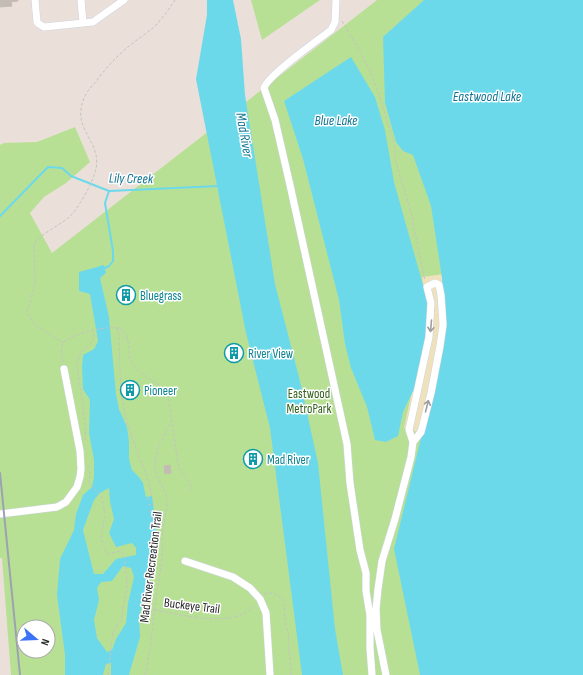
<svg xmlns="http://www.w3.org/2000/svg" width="583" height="675" viewBox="0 0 583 675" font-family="'Sofia Sans Condensed',sans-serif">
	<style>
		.green { fill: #b8e095; fill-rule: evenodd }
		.sand { fill: #efe1bb }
		.water { fill: #6cd9eb; fill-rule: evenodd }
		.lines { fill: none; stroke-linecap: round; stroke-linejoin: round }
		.stream { stroke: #6cd9eb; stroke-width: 2 }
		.building { fill: #c2bcb5; stroke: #c5bcb3 }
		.minor-casing { stroke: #ced4e0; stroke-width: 8 }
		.path { stroke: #c3c3c3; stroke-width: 1; stroke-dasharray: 3 2; stroke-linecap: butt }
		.minor { stroke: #fff; stroke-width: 7 }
		.rail { stroke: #9ca2b2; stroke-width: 2 }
		.oneway { stroke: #9e9e9e }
		.labels { text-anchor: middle; stroke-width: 3; stroke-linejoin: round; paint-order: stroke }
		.culture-label { font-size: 13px; fill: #0d838f; stroke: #fff; text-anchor: start }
		.park-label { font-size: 13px; fill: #31611a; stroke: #fff }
		.street-label { font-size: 13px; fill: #272727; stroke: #fff }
		.water-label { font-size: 14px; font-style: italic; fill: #107593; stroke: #fff }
	</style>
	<rect width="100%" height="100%" fill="#eae0d9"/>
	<path class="green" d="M251,0H320L262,40Z
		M377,0H583V675H11L2,558H0V145L4,143L37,142L75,127L90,162L66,183L44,197L30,213L52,253ZM24,627H48V651H24Z"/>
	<path class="sand" d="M444,274L447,308L424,434L404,428L425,331L427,315L422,277Z"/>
	<path class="water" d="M207,0H233L241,39L245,95L275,284L300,381L318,463L335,629L343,675H302L270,428L246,333L196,79L207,15Z
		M424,0H583V675H420L394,549L421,438L445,324L442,278L431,206L413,155L403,151L396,142L385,103L383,37Z
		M351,57L375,97L385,130L394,182L427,299L429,322L414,389L403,412L398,436L386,442L375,440L367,407L351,368L345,344L339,300L303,159L284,101Z
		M104,265L106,273L100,278L109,317L116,394L119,409L127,427L129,442V459L132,470L139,477L143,483L146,497L152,496L158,542L152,543L156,555L139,617L140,637L129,675H111V663L106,664L103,675H65V655L57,595L60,559L74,530L76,514L83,495L92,487L94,477V460L89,433L90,400L83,389L82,367L83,355L94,349L98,341L90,294L79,291V272ZM109,488L110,502L114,519L109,533L116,547L132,543L136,548V555L116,559L103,574H94L83,530L94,500L100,493ZM123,566L131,568L134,577L128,603L126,623L116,639L112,650L107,652L97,638L94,620L99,600L97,588L101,582L112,581Z"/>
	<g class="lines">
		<path class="stream" d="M0,216L48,167L62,168L71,176L109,191L219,186
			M103,269L109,266L113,261V251L105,203L109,191"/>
	</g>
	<path class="building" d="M0,0H18V1L11,2L12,6L0,7Z
		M130,291L131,297L122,298L121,293Z
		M233,347L239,355L235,358L229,351Z
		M131,385L135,392L129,395L125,387Z
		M250,454H255L257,463L251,464Z
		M170,465L171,473L165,474L164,466Z"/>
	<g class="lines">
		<g class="minor-casing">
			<path id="minor" d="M35,0L37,22L39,24L44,27L93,22L124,0
				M81,0L83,23
				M336,0L335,22L331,30C318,40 268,75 264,88L275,120L290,185L347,444L350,483L360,550L366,573V591L370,615V648L372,675
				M0,514L57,507L66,502L77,487L80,477L81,469L80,451L64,369
				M185,561L233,577L250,588L260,599L266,613L270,675
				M386,675L377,630L376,609L378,589L382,561L395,519L411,457L413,442L409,430L429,337L431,303L427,287L435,283L439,285L441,295L443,325L440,346L431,393L421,432L413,442"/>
		</g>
		<path class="path" d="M342,21L352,38L371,72L380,98L394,142L396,162L411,213L425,281
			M117,328L119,334C120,358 119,384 124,408C129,439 146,466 152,496
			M64,343L35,325L27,313L35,283L34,244C43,232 57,227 68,218C78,210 93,182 96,169C102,139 68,129 86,94C89,89 93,85 97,80C106,68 116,57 128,47C136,40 146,34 154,27C162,19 169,9 175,0
			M63,362C62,356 60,349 63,343C69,334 112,324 121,329C132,336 126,353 132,363C141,378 161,381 168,396L178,463L180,470L191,483L190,491
			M85,440L86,431C84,418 83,406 81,393C80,383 76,370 78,359C81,347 98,345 93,331
			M88,466L90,474L89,483L101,496L105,513L101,538L107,554L120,551L124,554L127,586L121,620L113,631L108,675
			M147,499L153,498
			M148,505L154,504
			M149,511L154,510
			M150,517L155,516
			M150,523L156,522
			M151,529L157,528
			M264,594C272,591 278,595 284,600L285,623L288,632L291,675
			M155,610C181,615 236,629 255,605
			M145,675L151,645L154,610L162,560L163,529L167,506L166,495L155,471V461L160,443L172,420"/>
		<use href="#minor" class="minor"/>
		<path class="rail" d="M0,473L20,675"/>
	</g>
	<defs><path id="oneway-shaft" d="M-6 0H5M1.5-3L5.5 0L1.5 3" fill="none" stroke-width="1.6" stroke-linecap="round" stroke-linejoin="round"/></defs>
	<g class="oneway">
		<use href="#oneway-shaft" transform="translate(431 326) rotate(95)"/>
		<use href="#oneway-shaft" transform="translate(427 406) rotate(-76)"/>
	</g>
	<defs>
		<g id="building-ring" transform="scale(1)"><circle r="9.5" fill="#fff" stroke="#0f9aa8" stroke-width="1.5"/><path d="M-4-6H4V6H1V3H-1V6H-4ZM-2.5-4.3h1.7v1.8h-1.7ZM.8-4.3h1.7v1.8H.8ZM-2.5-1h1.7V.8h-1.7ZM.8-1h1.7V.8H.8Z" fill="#0f9aa8"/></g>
	</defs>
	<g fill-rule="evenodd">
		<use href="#building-ring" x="126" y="295"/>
		<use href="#building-ring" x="234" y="353"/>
		<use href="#building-ring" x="130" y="390"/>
		<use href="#building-ring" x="253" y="459"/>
	</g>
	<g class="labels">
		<g class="culture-label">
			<text x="140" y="300">Bluegrass</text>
			<text x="248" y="358">River View</text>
			<text x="144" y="395">Pioneer</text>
			<text x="267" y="464">Mad River</text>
		</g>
		<g class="park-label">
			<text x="309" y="398">Eastwood<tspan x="309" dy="15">MetroPark</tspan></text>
		</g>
		<g class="street-label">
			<text transform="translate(150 567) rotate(-83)" y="5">Mad River Recreation Trail</text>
			<text transform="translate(192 605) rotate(7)" y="5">Buckeye Trail</text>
		</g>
		<g class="water-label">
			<text x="487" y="101">Eastwood Lake</text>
			<text x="336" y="125">Blue Lake</text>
			<text transform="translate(245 135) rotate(80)" y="5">Mad River</text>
			<text transform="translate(131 178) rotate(1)" y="5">Lily Creek</text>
		</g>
	</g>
	<g transform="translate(36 639) rotate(109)"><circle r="19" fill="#ffffff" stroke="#a9a9a9"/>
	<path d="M0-3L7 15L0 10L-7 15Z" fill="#3a73f6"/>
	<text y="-6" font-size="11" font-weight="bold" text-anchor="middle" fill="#272727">N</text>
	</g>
</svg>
